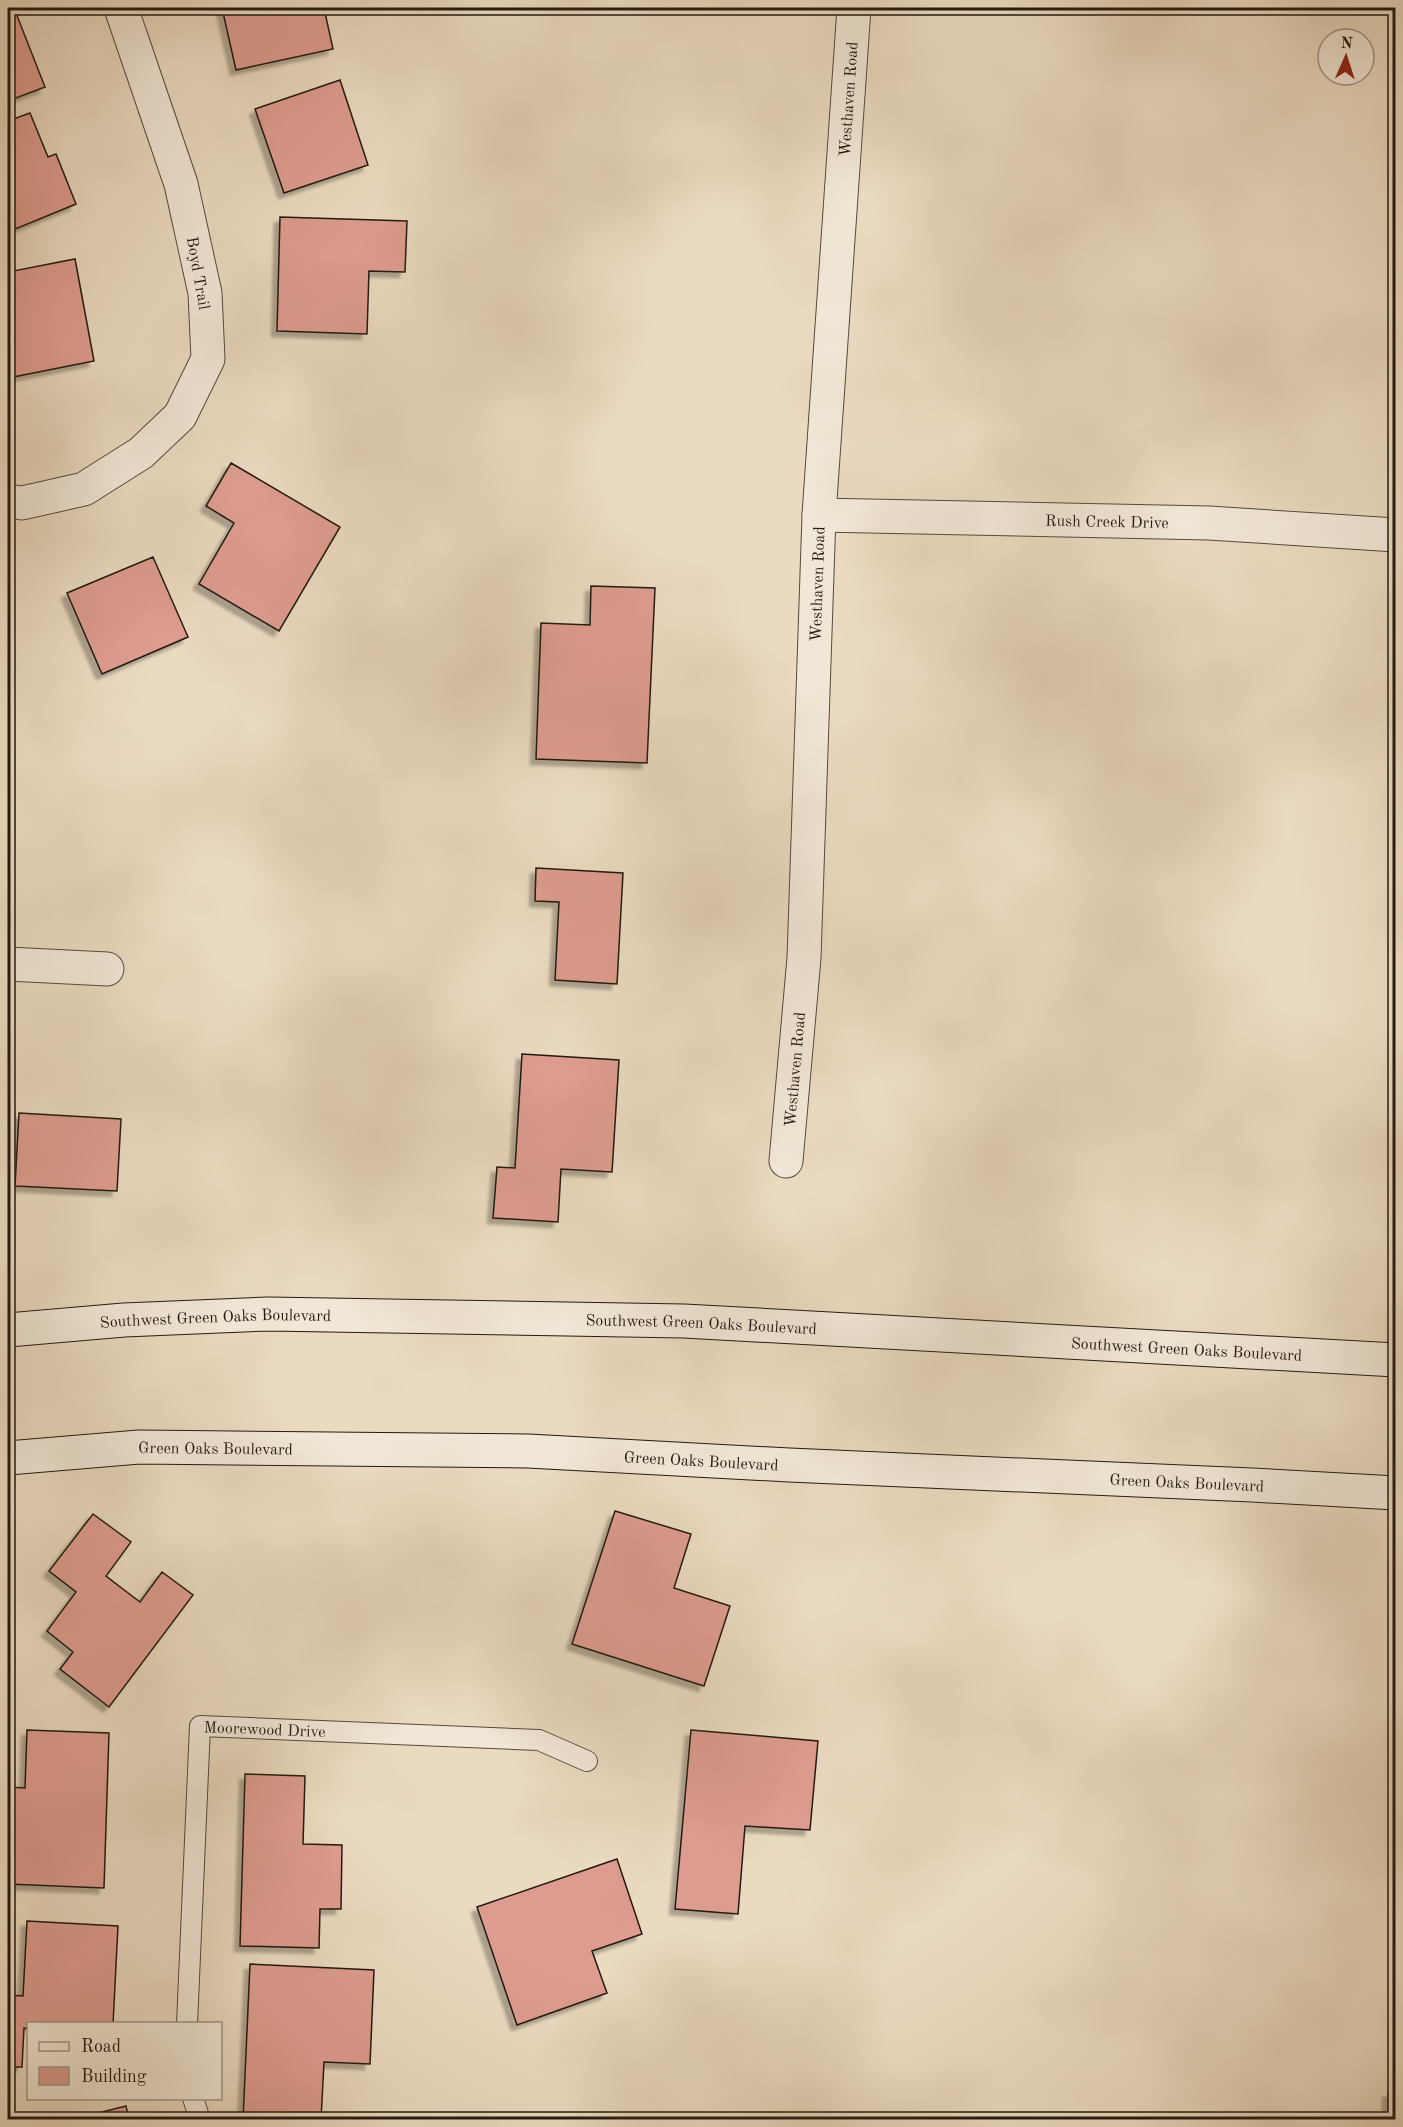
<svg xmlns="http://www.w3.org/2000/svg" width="1403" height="2127" viewBox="0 0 1403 2127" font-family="'Old Standard TT',serif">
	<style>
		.building { fill: #dd9c8f; stroke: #221a11; stroke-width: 1.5; filter: url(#shadow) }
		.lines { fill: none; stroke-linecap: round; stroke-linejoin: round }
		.service-casing { stroke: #544a3d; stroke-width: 22 }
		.minor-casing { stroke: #544a3d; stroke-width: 35 }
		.secondary-casing { stroke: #221a11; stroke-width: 35 }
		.service { stroke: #f1e7d6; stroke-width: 20 }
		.minor { stroke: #f1e7d6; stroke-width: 33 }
		.secondary { stroke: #f1e7d6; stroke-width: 33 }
		.labels { text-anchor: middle; stroke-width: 4.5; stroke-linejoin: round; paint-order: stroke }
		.street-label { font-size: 16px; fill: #221a11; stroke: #f1e7d6 }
	</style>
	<defs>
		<filter id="shadow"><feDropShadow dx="-5.5" dy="5.5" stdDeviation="1.5" flood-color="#0004"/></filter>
	</defs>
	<rect width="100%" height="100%" fill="#eadac0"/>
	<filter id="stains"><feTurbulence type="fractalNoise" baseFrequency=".00333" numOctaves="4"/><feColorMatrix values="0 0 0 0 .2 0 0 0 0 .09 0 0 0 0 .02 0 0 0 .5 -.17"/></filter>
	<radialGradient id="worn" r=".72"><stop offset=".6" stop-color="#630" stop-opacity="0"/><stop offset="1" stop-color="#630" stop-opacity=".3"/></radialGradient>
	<path class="building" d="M8,8H14L45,87L8,101Z
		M222,8H324L333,49L236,70Z
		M340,80L368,165L284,193L255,109Z
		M30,113L48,157L56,154L76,204L8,232V121Z
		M280,217L407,221L405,272L369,271L367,334L277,331Z
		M75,259L94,361L8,378V272Z
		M231,463L340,527L279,631L199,584L234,523L206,506Z
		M153,557L188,637L102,674L67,593Z
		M591,586L655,588L647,763L536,759L541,623L590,625Z
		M536,868L623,873L617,984L555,980L559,902L535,901Z
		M522,1054L619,1060L612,1172L561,1169L558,1222L493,1218L497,1167L515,1168Z
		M19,1113L121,1119L117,1191L15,1186Z
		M615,1511L691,1534L674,1588L730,1606L704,1686L572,1644Z
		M93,1514L131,1542L106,1576L140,1602L162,1572L193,1595L109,1707L60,1669L73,1652L47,1631L76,1592L49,1571Z
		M27,1730L109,1733L104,1888L8,1884V1787L25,1788Z
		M691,1730L818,1741L810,1830L745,1826L738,1914L675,1909Z
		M245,1774L305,1776L303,1844L342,1845L341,1909H320L319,1948L240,1946Z
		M617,1859L642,1934L592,1951L607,1993L517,2025L477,1907Z
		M27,1921L118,1926L113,2024H28V2029L24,2028L22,2067H8V1995L23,1996Z
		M250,1964L374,1970L370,2064L324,2062L321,2120H243Z
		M1388,2092H1396V2120H1388Z
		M126,2106L129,2120H70Z"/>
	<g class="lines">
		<g class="service-casing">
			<g id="service">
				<path id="s1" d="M187,2024L200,1726L539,1740L587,1761"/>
				<path d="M193,2098L200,2120"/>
			</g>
		</g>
		<g class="minor-casing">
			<g id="minor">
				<path d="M8,501L22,503L84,489L141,453L180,416L208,359L205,293L181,184L121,8"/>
				<path id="s2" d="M819,515L1209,523L1396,535"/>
				<path d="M8,964L107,969"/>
				<path id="s3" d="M786,1161L804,958L819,515L854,8"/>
			</g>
		</g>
		<g class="secondary-casing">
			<g id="secondary">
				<path id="s4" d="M8,1330L124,1320L268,1314L684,1321L1396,1360"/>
				<path id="s5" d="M8,1458L139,1447L528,1451L789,1465L1252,1485L1396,1493"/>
			</g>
		</g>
		<use href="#service" class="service"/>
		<use href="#minor" class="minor"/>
		<use href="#secondary" class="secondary"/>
	</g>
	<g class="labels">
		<g class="street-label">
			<text dy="6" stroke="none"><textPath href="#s3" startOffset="1064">Westhaven Road</textPath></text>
			<text transform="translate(199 273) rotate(80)" y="6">Boyd Trail</text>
			<text dy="6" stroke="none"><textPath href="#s2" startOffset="288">Rush Creek Drive</textPath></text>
			<text dy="6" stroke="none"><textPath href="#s3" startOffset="578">Westhaven Road</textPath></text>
			<text dy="6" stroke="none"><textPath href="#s3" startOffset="92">Westhaven Road</textPath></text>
			<text dy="6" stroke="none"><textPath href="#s4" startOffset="208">Southwest Green Oaks Boulevard</textPath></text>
			<text dy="6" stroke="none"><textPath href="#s4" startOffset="694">Southwest Green Oaks Boulevard</textPath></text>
			<text dy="6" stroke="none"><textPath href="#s4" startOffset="1180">Southwest Green Oaks Boulevard</textPath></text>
			<text dy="6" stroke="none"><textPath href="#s5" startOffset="208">Green Oaks Boulevard</textPath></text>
			<text dy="6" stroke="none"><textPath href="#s5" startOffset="694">Green Oaks Boulevard</textPath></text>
			<text dy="6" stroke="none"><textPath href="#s5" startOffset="1180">Green Oaks Boulevard</textPath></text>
			<text dy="6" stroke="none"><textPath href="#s1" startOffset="363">Moorewood Drive</textPath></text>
		</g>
	</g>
	<rect width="1403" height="2127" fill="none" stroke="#eadac0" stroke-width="30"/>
	<rect x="9" y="9" width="1385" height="2109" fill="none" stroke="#221a11" stroke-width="3"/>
	<rect x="15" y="15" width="1373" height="2097" fill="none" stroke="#221a11" stroke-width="1.5"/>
	<rect x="27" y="2022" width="195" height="78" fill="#f1e7d6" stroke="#9e9587" stroke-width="1.5"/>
	<rect x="39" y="2042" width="30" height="9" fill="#f1e7d6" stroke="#9e9587" stroke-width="1.5"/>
	<text x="81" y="2052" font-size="18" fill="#221a11">Road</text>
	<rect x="39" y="2067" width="30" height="18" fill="#dd9c8f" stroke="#9e9587" stroke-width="1.5"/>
	<text x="81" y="2082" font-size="18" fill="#221a11">Building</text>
	<g transform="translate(1346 57) rotate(3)"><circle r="28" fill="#f1e7d6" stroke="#9e9587" stroke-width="1.5"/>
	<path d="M0-4.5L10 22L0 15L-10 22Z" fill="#8f2418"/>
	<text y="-9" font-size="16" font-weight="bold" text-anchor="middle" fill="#221a11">N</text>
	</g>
	<rect width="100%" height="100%" filter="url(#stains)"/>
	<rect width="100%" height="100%" fill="url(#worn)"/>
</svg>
